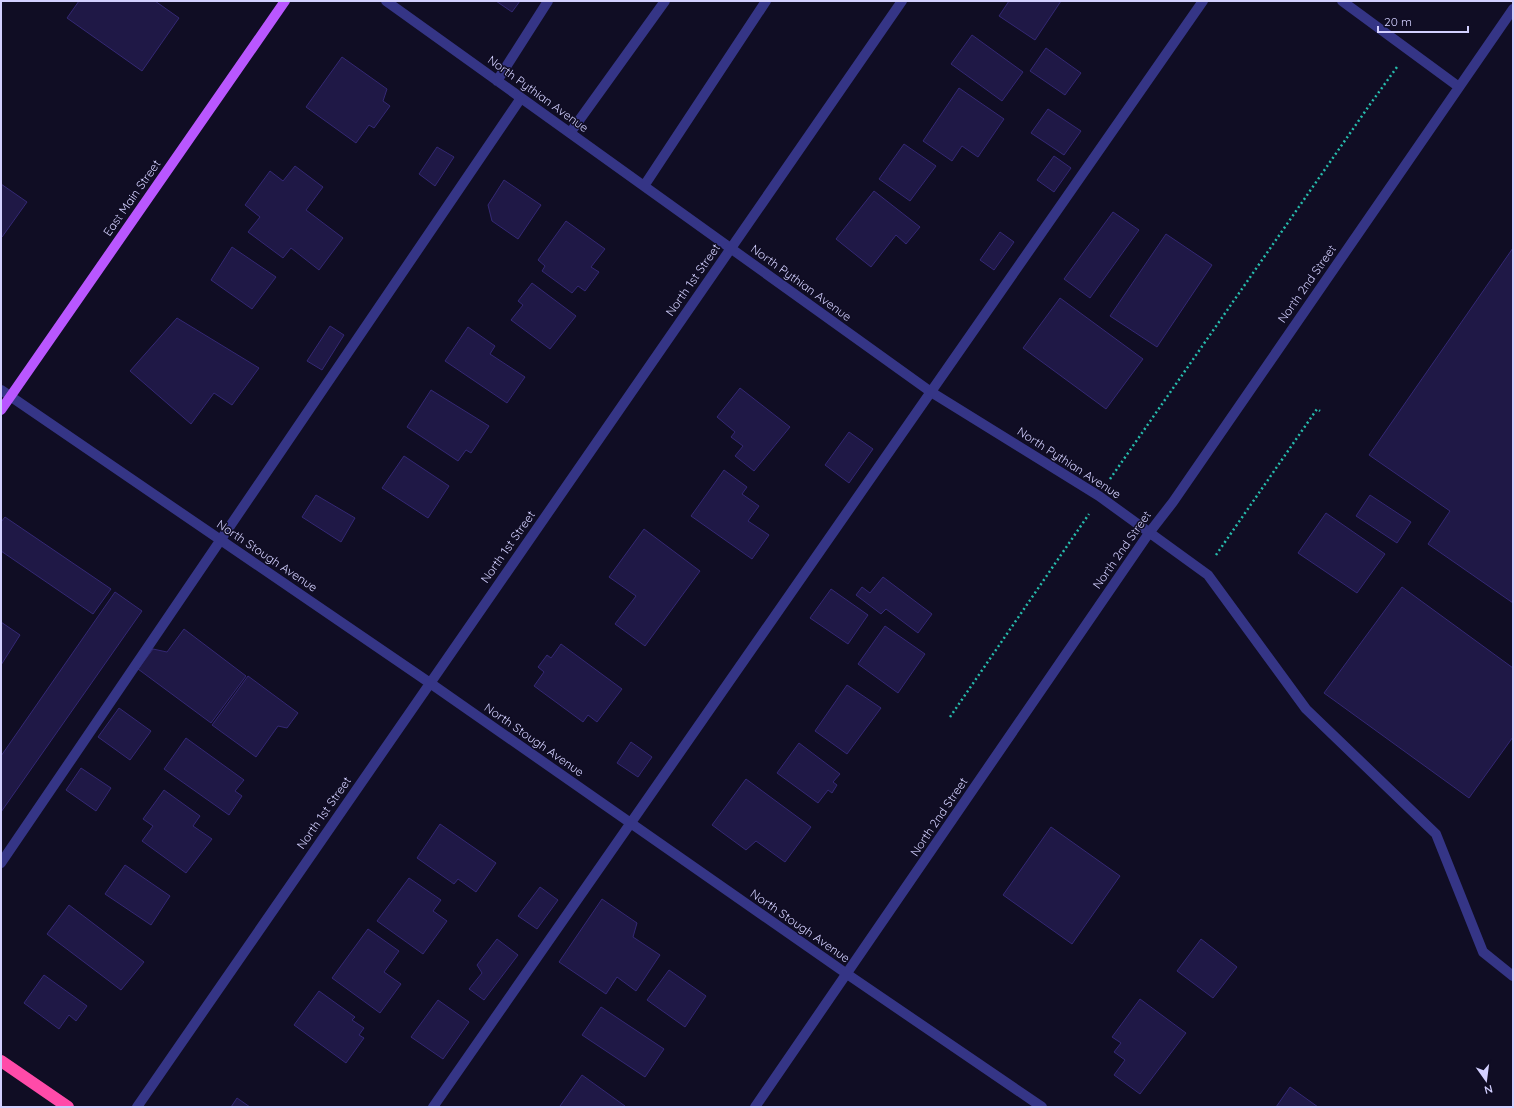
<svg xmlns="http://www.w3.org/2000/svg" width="1514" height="1108" viewBox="0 0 1514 1108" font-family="Quicksand,sans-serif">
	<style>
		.building { fill: #1f1846; stroke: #342874 }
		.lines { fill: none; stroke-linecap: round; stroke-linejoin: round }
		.path { stroke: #27bcad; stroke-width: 2.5; stroke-dasharray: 2 3; stroke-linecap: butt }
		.minor { stroke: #353586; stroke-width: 10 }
		.major { stroke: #b957ff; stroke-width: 10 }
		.highway { stroke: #ff4ba9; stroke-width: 12 }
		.labels { text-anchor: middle; stroke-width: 3; stroke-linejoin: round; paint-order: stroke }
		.street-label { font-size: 12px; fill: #d3d0ff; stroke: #100d24 }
	</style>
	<rect width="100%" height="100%" fill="#100d24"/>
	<path class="building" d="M79,1H155L179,18L142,71L67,18Z
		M496,1H520L512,12Z
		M1009,1H1061L1035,40L999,16Z
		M972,35L1023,72L1002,101L951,64Z
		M1046,48L1081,73L1065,95L1030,71Z
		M342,57L387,89L383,101L390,106L374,128L369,125L356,143L306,107Z
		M959,88L1004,119L978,157L962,146L952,161L923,141Z
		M1048,109L1081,131L1064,155L1031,133Z
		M904,144L936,166L910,201L879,179Z
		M437,147L454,157L435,186L419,174Z
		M1054,156L1071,168L1054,192L1037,180Z
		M295,166L323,187L306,210L343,238L319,270L291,248L283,258L248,232L260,217L245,205L270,171L283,181Z
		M504,180L541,205L518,239L492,221L488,205Z
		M1,184L27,202L2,237H1Z
		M874,191L920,227L906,244L896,235L871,267L836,239Z
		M1113,212L1139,230L1090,298L1064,279Z
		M566,221L605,249L591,267L599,272L585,291L578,286L572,293L542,271L545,266L538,260Z
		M1000,232L1014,242L994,270L980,260Z
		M1166,234L1212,265L1157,347L1110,316Z
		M232,247L276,277L252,309L211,280Z
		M1513,248V603L1428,544L1450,511L1369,455Z
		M532,283L576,316L550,349L511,320L523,305L518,301Z
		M1060,298L1143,359L1106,409L1023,348Z
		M177,318L259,368L232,405L214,393L191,424L130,371Z
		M330,326L344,335L322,370L307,361Z
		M468,327L495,346L490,354L525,377L507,403L445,361Z
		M740,388L790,427L754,471L735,456L743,446L731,437L735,432L717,417Z
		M431,390L489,426L471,453L466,450L458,461L407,427Z
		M849,432L873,449L849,483L825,465Z
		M404,456L449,486L428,518L382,488Z
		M724,470L747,487L742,494L759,506L748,521L769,535L752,559L691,516Z
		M316,495L355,518L341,542L302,517Z
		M1370,495L1411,522L1397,543L1356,516Z
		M1326,513L1385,554L1357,593L1298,553Z
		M5,517L111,589L93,614L1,551V522Z
		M644,529L700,571L645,646L615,624L636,596L609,577Z
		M883,577L932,614L918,633L886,609L881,614L856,595L862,587L870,593Z
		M1402,587L1513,668V737L1469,798L1324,693Z
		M831,589L868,615L848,644L810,618Z
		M115,592L142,611L1,812V756Z
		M1,622L20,635L1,665Z
		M885,626L925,654L898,693L858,664Z
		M184,629L246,676L211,723L138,669L153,649L167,652Z
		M561,644L622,689L597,722L588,715L583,722L534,686L544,672L538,667L547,655L551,658Z
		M248,676L298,713L287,728L278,726L256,757L212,725Z
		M847,685L881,708L847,754L815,731Z
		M119,708L151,731L130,760L98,737Z
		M186,738L244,780L235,791L242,796L229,815L164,769Z
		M631,742L652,757L638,777L617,763Z
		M799,743L840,774L833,782L837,785L832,793L828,790L818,803L777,773Z
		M81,768L111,788L96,811L66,790Z
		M746,779L811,827L785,862L756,841L746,850L712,825Z
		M164,790L200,816L193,826L212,839L186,873L142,841L153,826L143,819Z
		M440,824L496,863L476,892L458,879L454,884L417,858Z
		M1051,827L1120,876L1072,944L1003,895Z
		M125,865L170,896L151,925L105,894Z
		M409,878L441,900L433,911L447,921L423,954L377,921Z
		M540,887L558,900L537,929L518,916Z
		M602,899L637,923L633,937L660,955L636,991L617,977L606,994L559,962Z
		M69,905L144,962L121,990L47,934Z
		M368,929L399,951L384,972L401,984L380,1013L332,978Z
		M497,939L518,955L484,1000L469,989L482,973L477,965Z
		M1201,939L1237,967L1213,998L1177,971Z
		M669,970L706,996L685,1027L647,1000Z
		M44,975L87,1006L76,1021L69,1015L59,1029L24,1003Z
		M319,991L355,1017L352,1020L364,1028L359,1035L364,1038L346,1063L294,1025Z
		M1140,999L1186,1033L1140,1094L1114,1075L1125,1060L1114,1052L1121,1043L1112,1037Z
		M438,1000L469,1022L443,1059L411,1037Z
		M601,1007L664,1049L645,1077L582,1035Z
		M582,1075L625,1106L624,1107H562L560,1106Z
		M1290,1087L1318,1107H1276Z
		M237,1098L250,1107H231Z"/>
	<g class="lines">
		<path class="path" d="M1110,479L1371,103L1397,67
			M1216,555L1317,409L1320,411
			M950,717L1089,514"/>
		<path class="minor" d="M386,1L931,392L1099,496L1208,575L1306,709L1436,834L1483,952L1513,976
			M1342,1L1459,87
			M497,81L548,1
			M570,133L665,1
			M644,186L766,1
			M1,390L430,683L847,974L1042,1107
			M1,863L521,98
			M137,1107L902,1
			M433,1107L1203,1
			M755,1107L1149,533L1173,502L1513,9"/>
		<path class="major" d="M1,410L285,1"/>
		<path class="highway" d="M1,1061L68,1107"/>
	</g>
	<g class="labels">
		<g class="street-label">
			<text transform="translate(538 94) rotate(36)" y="4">North Pythian Avenue</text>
			<text transform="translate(132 198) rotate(-55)" y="4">East Main Street</text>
			<text transform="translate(693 280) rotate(-55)" y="4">North 1st Street</text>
			<text transform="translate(801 283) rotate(36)" y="4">North Pythian Avenue</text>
			<text transform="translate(1307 284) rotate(-55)" y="4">North 2nd Street</text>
			<text transform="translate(1069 463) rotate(33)" y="4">North Pythian Avenue</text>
			<text transform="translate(508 547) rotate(-55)" y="4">North 1st Street</text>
			<text transform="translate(1122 550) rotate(-55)" y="4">North 2nd Street</text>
			<text transform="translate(267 556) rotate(34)" y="4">North Stough Avenue</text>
			<text transform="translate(534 740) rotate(35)" y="4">North Stough Avenue</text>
			<text transform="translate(324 813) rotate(-55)" y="4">North 1st Street</text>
			<text transform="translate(939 817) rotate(-56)" y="4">North 2nd Street</text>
			<text transform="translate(800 926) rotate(35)" y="4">North Stough Avenue</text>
		</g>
	</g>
	<rect width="1514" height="1108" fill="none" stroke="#d3d0ff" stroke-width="4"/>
	<g transform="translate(1486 1080) rotate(166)" stroke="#100d24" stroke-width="3" paint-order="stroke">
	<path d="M0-3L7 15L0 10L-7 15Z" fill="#d3d0ff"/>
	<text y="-6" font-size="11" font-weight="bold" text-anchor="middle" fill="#d3d0ff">N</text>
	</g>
	<path d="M1378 26v6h90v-6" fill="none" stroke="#d3d0ff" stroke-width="2"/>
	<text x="1384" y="26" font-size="12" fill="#d3d0ff" stroke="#100d24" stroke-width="3" paint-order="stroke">20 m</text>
</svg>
